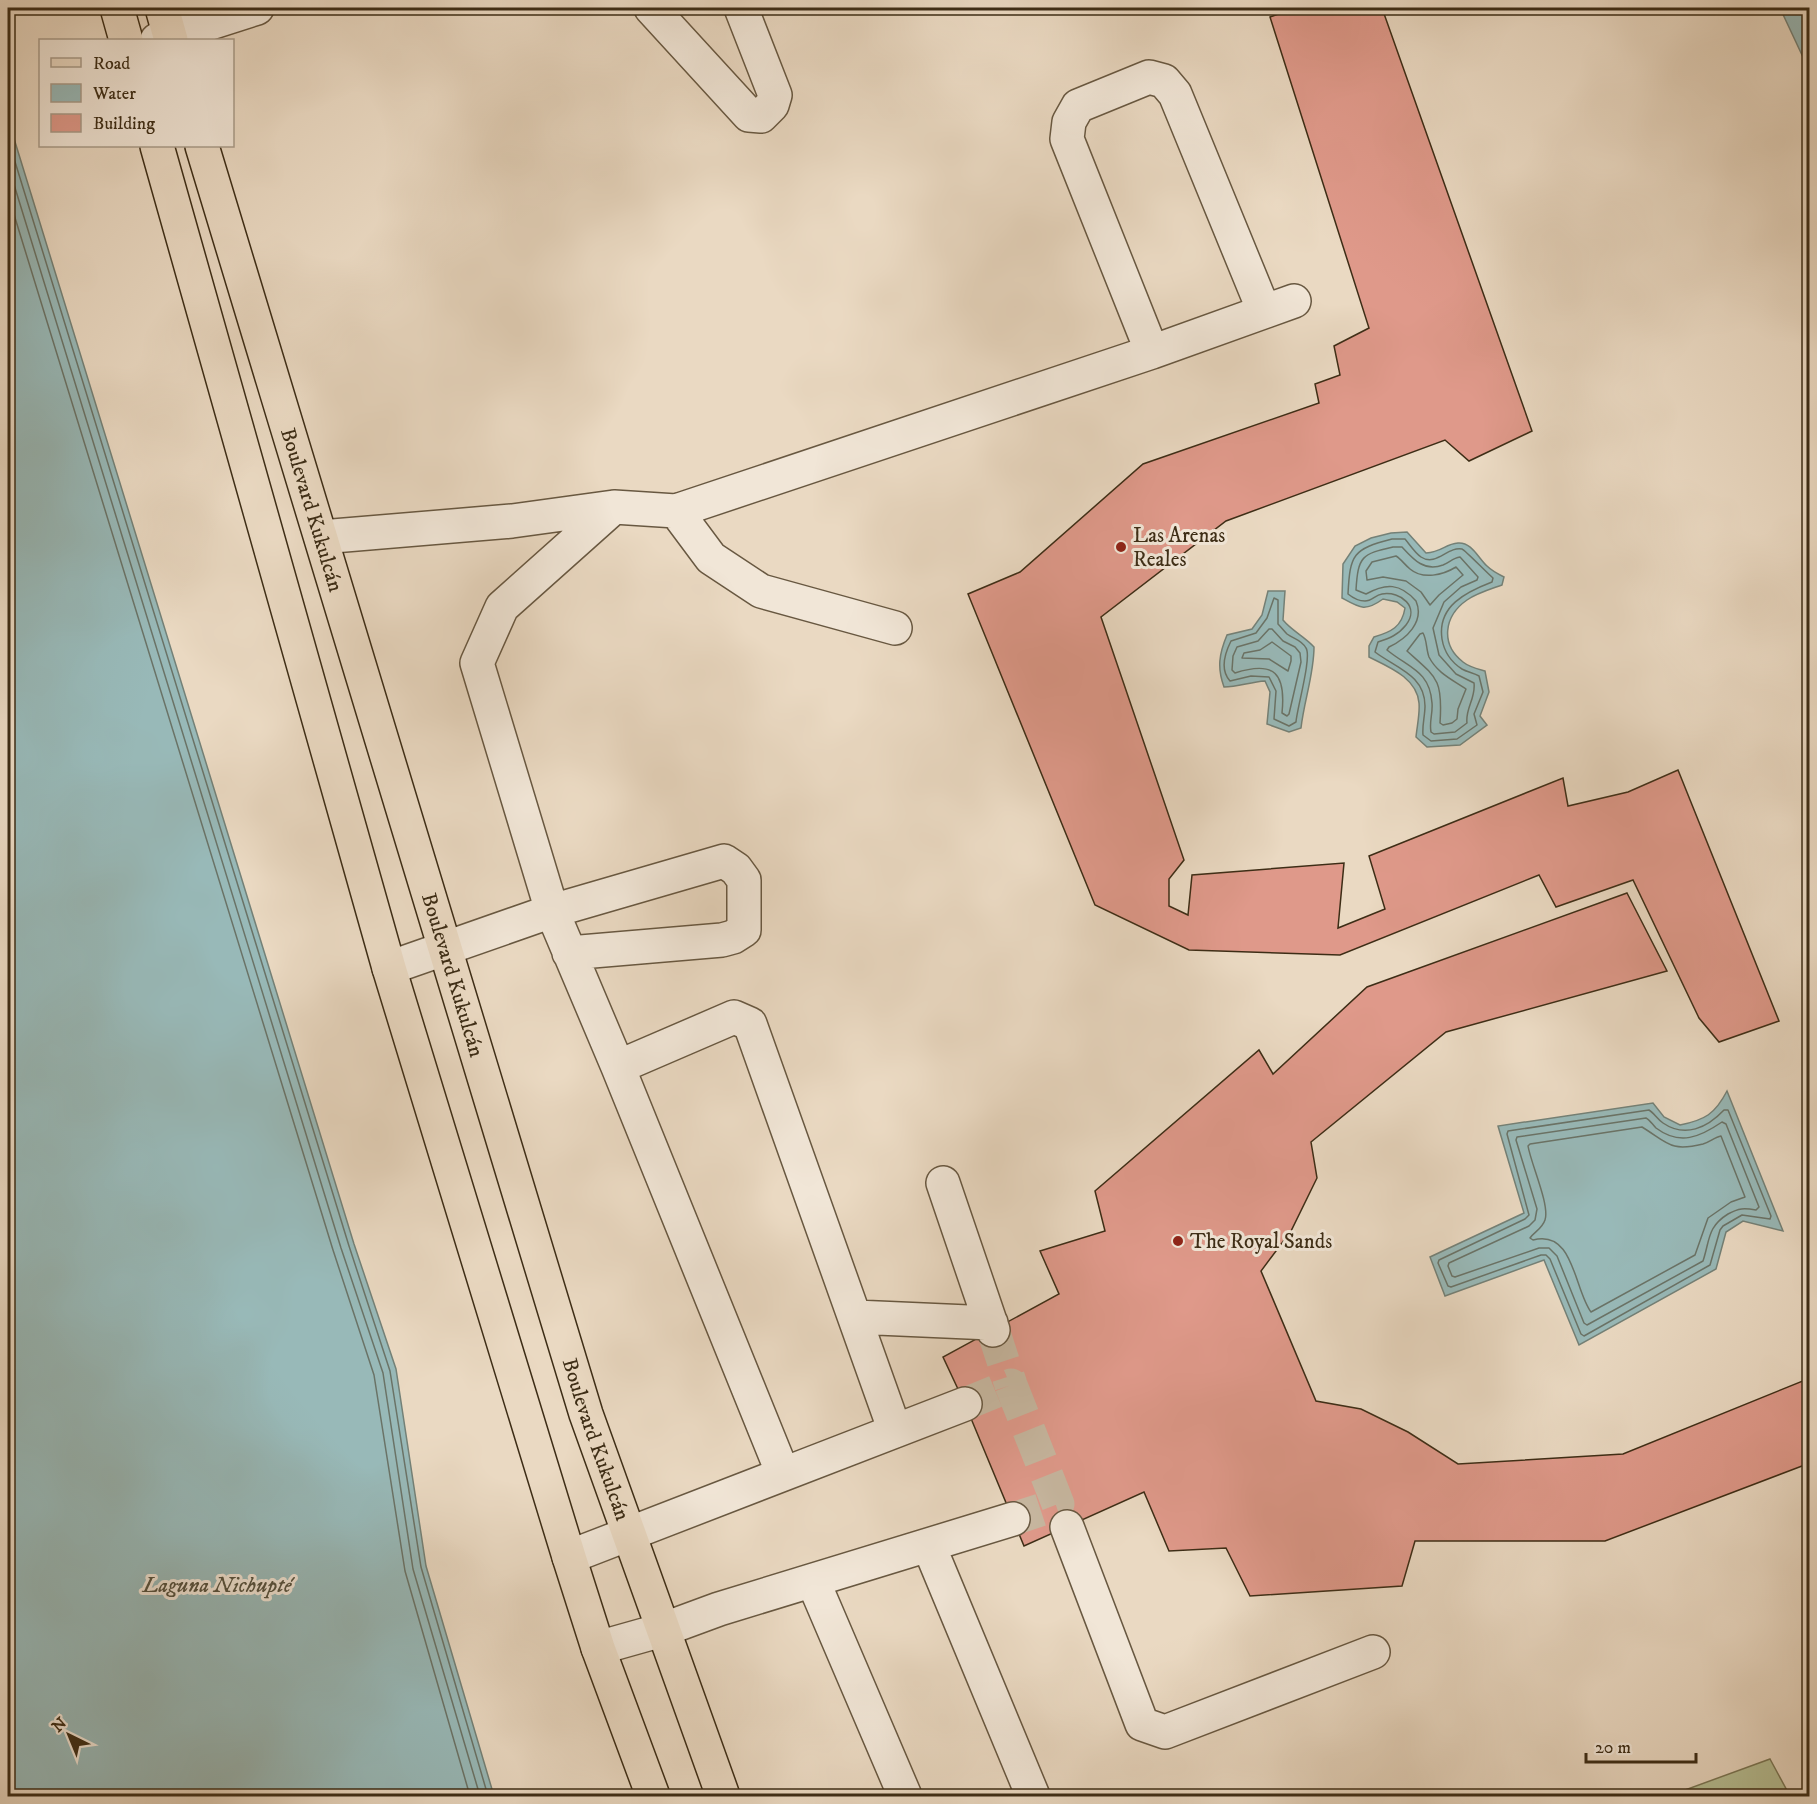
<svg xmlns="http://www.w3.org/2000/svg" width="1817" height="1804" viewBox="0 0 1817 1804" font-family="'IM FELL DW Pica',serif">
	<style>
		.green { fill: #b6bf94; stroke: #7a7655; stroke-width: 1.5 }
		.water { fill: #98b9b8; stroke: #748177; stroke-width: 1.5 }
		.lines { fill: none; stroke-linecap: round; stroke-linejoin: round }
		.shore { stroke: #6a7367; stroke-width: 1.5 }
		.building { fill: #df998a; stroke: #3d2d16; stroke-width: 1.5 }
		.minor-tunnel { stroke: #c7b7a0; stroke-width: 33; stroke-dasharray: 33 16; stroke-linecap: butt }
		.minor-casing { stroke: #685841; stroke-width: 36 }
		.major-casing { stroke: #3d2d16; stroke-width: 36 }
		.minor { stroke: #f1e6d7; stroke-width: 33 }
		.major { stroke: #ead9c2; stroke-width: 33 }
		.poi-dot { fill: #8f2418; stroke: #f1e6d7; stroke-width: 2 }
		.labels { text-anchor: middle; stroke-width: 6; stroke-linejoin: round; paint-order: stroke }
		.street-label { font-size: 21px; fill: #3d2d16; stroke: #f1e6d7 }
		.poi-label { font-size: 21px; fill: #3d2d16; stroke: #f1e6d7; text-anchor: start }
		.water-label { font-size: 22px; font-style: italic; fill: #54503e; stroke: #f1e6d7 }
	</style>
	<rect width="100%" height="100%" fill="#ead9c2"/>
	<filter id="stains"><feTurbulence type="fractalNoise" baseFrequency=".00333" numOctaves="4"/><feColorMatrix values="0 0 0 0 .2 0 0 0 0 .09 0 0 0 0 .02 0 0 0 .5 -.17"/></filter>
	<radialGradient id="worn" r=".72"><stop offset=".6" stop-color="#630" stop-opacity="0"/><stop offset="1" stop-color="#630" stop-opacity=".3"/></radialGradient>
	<path class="green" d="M1770,1759L1790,1796H1674V1794Z"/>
	<path class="water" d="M1780,8H1809V70Z
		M8,119L354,1244L396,1369L426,1566L494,1796H8Z
		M1407,532L1426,553C1442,552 1445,544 1458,543C1472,542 1478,558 1487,566C1492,571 1498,574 1504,577L1502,585C1491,589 1477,593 1467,600C1444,616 1440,644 1463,662C1469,667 1478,669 1485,671L1489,692L1480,716L1487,725L1460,745L1427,747L1416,737C1417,726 1420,714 1419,703C1417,678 1389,667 1369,657V646L1374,637C1391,632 1402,627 1405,608L1397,602L1383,599C1365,612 1360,608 1342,598L1343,564L1355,546L1371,538L1391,533Z
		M1268,591H1285L1283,620C1292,631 1304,636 1314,647C1314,674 1304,701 1301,728L1289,732L1267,724L1270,692L1265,681C1250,682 1238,687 1224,687C1217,668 1219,654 1227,635L1252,629L1262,615Z
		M1727,1091L1783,1231L1743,1221L1726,1232L1716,1269L1579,1345L1544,1260L1445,1296L1430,1257L1524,1213L1498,1126L1653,1103L1664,1117L1680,1125C1705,1120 1715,1114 1727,1091Z"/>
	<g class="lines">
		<path class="shore" d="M8,139L349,1246L390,1371L421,1567L488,1796
			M8,165L341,1248L383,1373L413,1569L480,1796
			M8,195L333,1250L374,1375L405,1571L470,1796
			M1392,539H1405C1410,545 1415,553 1421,557C1436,567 1448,546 1462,549C1465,550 1488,574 1493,578L1492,582C1466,592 1437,606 1442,639C1444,651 1451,662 1462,669C1467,672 1474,673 1479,676L1483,692L1474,714L1477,725L1457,739L1431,741L1423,735C1422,725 1425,716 1425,706C1425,675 1396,668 1375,652L1378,642C1390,638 1398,635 1406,625C1420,607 1401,591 1382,594C1375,595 1372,601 1365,601C1358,601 1353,598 1348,594C1350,554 1353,549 1392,539Z
			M1393,547H1402C1413,559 1424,572 1443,565C1450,562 1453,558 1460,557L1478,577L1477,580L1461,587L1444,602L1433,628L1439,655L1456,674L1474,683C1476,698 1465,709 1467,723L1455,732L1434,734L1431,732C1429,722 1433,713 1432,703C1430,671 1409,668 1387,650L1389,647C1406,639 1425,622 1416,601C1400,583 1386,583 1366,594L1356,590C1358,556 1362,554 1393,547Z
			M1396,556C1401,559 1405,565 1410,569C1423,580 1443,575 1456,567L1463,575L1439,595L1430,605L1421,592L1406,581L1383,577L1367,580L1366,571L1372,562Z
			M1274,598L1278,600V624C1281,627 1284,631 1287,634C1294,639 1302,640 1306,648C1312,657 1297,708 1296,722L1289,726L1274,719L1276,691L1269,677L1251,676L1230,681C1220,670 1225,653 1231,641L1256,633L1267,618Z
			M1269,629H1272L1283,641L1295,647L1300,653L1301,662L1289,714L1287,716L1282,713C1286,674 1275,660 1235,673L1232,670L1233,656L1237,647L1258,641Z
			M1423,633C1427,640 1426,649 1429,657C1437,673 1453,680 1466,689L1458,709L1457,719L1452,723L1443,725L1440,723C1443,679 1437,678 1407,651L1420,634Z
			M1272,642L1291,656V661L1288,671L1269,659L1242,658L1244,653L1260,650Z
			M1649,1110C1654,1113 1657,1119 1663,1123C1685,1138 1707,1128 1724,1110H1728L1771,1216L1770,1219L1742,1215L1723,1226L1720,1230L1710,1265L1584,1336L1581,1334L1550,1259L1546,1255H1541L1451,1287L1448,1286L1438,1263L1439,1260L1525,1219L1529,1215L1507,1134L1508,1131Z
			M1646,1118C1650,1120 1652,1124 1656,1128C1680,1146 1700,1137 1722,1122L1726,1124L1759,1207L1756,1210C1744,1208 1739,1208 1728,1214C1707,1227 1710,1240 1703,1261L1587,1325L1584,1323L1557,1256L1549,1248H1539L1455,1277L1452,1276L1448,1266L1449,1263L1529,1226L1535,1220L1537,1209L1516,1140L1517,1137Z
			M1642,1127C1668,1143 1670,1152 1703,1144C1710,1142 1715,1137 1721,1136L1745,1197L1731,1202L1708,1218L1695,1255L1591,1312C1574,1289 1574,1229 1533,1240L1530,1238C1534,1232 1542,1229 1545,1220C1550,1205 1531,1164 1528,1146L1530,1144Z"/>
	</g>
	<path class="building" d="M1295,8H1382L1532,431L1469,461L1445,440L1226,521L1101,617L1184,860L1169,879V906L1188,915L1192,875L1344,863L1338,928L1385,909L1369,856L1563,778L1568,806L1628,792L1678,770L1779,1021L1719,1042L1699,1018L1633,880L1556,907L1539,875L1340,955L1189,950L1095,905L968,594L1020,572L1143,464L1319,403L1315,384L1340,375L1334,346L1369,328L1270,17Z
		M1627,893L1667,971L1446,1032L1311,1142L1317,1178L1291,1231L1261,1271L1316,1401L1361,1409L1408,1432L1458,1464L1623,1454L1810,1378V1463L1605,1541H1415L1402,1586L1250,1596L1226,1548L1169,1551L1144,1492L1024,1546L965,1404L943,1357L1059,1294L1040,1251L1105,1231L1095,1191L1259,1050L1273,1074L1367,987Z"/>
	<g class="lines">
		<path class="minor-tunnel" d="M993,1330L1011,1385
			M965,1404L1011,1385L1058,1504L1013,1519"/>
		<g class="minor-casing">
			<path id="minor" d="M651,8L749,115L761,116L772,105L775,95L741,8
				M157,40L257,8
				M1152,352L1067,139L1069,122L1078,106L1149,77L1164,81L1175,94L1264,311
				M676,511L711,558L761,591L895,628
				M321,537L512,521L614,507L676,511L1152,352L1294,301
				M569,953L722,940L733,937L744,930V880L736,869L724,861L552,911L618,1067
				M389,968L552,911L477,663L502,607L614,507
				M943,1183L993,1330
				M855,1317L991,1323
				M783,1474L618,1067L734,1017L750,1024L895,1431
				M1067,1527L1142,1724L1165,1732L1373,1652
				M929,1546L1033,1796
				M569,1557L965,1404
				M813,1581L905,1796
				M598,1648L662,1630L719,1609L1013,1519"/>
		</g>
		<g class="major-casing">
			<g id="major">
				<path d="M117,8L126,40"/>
				<path d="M162,8L171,40"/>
				<path d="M157,146L389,968L569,1557L598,1648L653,1796"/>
				<path id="s1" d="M202,146L586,1414L723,1796"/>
			</g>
		</g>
		<use href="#minor" class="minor"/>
		<use href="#major" class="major"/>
	</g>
	<g class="poi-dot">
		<circle cx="1121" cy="547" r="6"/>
		<circle cx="1178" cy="1241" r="6"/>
	</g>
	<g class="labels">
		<g class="street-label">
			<text dy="7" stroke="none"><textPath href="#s1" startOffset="380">Boulevard Kukulcán</textPath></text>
			<text dy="7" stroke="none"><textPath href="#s1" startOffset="866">Boulevard Kukulcán</textPath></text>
			<text dy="7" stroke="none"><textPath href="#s1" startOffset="1352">Boulevard Kukulcán</textPath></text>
		</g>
		<g class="poi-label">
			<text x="1133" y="542">Las Arenas<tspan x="1133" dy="24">Reales</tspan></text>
			<text x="1190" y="1248">The Royal Sands</text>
		</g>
		<g class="water-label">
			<text x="217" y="1592">Laguna Nichupté</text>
		</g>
	</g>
	<rect width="1817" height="1804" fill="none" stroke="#ead9c2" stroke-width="30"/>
	<rect x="9" y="9" width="1799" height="1786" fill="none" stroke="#3d2d16" stroke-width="3"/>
	<rect x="15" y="15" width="1787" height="1774" fill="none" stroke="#3d2d16" stroke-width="1.5"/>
	<rect x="39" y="39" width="195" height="108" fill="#f1e6d7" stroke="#a99c8a" stroke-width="1.5"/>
	<rect x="51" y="58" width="30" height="9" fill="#ead9c2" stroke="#a99c8a" stroke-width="1.5"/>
	<text x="93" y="69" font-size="18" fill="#3d2d16">Road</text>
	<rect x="51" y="84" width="30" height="18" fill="#98b9b8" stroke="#a99c8a" stroke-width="1.5"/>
	<text x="93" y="99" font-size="18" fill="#3d2d16">Water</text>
	<rect x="51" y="114" width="30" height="18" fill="#df998a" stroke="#a99c8a" stroke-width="1.5"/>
	<text x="93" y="129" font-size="18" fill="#3d2d16">Building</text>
	<g transform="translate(69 1735) rotate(317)" stroke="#f1e6d7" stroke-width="4.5" paint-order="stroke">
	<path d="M0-4.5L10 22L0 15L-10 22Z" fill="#3d2d16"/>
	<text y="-9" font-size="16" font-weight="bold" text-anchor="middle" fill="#3d2d16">N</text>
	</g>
	<path d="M1586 1753v9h110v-9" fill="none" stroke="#3d2d16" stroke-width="3"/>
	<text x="1595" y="1753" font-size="18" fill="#3d2d16" stroke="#f1e6d7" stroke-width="4.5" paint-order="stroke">20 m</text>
	<rect width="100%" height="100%" filter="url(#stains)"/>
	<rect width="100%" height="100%" fill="url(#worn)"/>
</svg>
